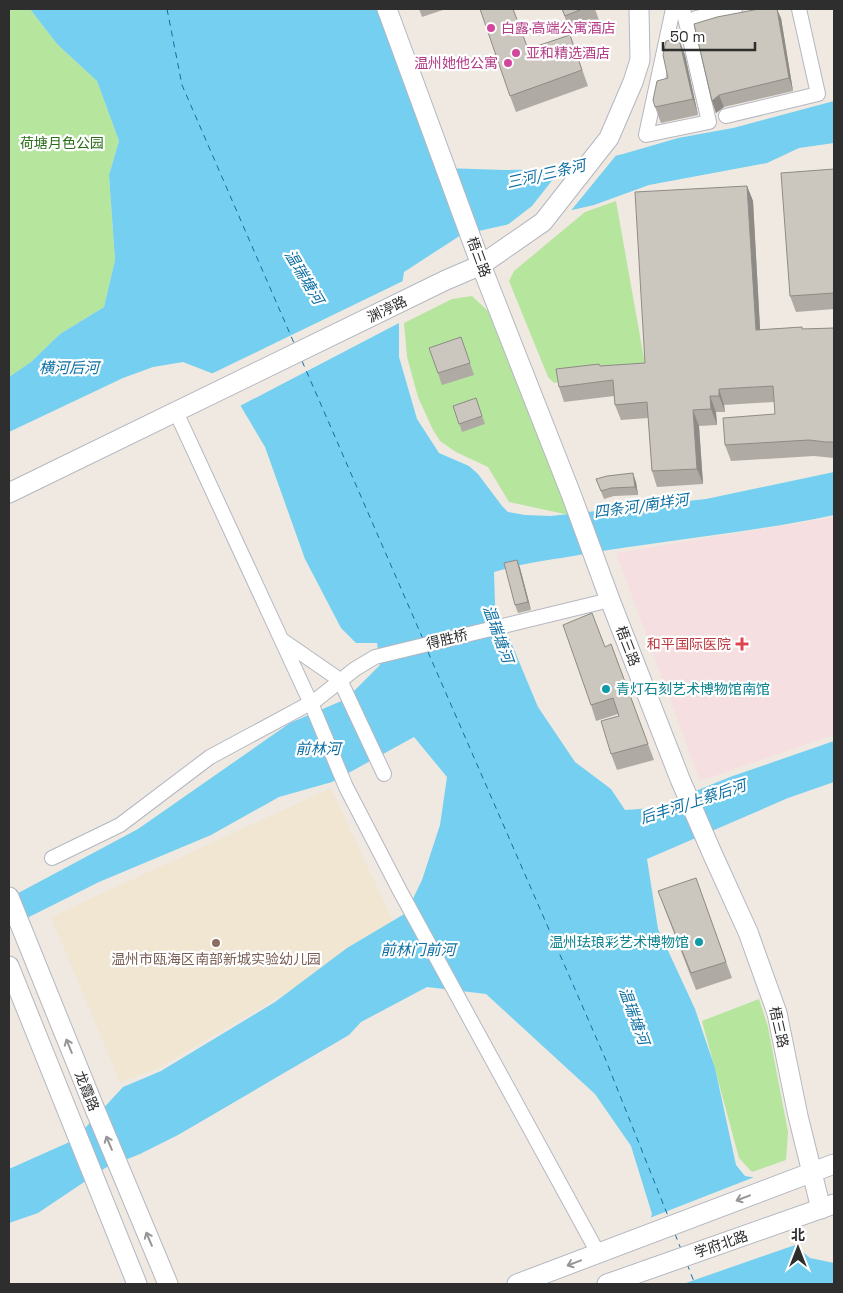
<svg xmlns="http://www.w3.org/2000/svg" width="843" height="1293" viewBox="0 0 843 1293" font-family="'Space Grotesk','Noto Sans SC',sans-serif">
	<style>
		.education { fill: #f0e6d1 }
		.medical { fill: #f5dfe0 }
		.green { fill: #b6e59e }
		.water { fill: #75cff0 }
		.pier { fill: #efe9e1 }
		.lines { fill: none; stroke-linecap: round; stroke-linejoin: round }
		.ferry { stroke: #0d6fa3; stroke-width: 1; stroke-dasharray: 6 5; stroke-linecap: butt }
		.street-casing { stroke: #b4b7c1; stroke-width: 16 }
		.secondary-casing { stroke: #b4b7c1; stroke-width: 21 }
		.street { stroke: #fff; stroke-width: 14 }
		.secondary { stroke: #fff; stroke-width: 19 }
		.wall { fill: #afaba4 }
		.shaded-wall { fill: #8e8b86 }
		.building { fill: #cbc7bf; stroke: #8e8b86 }
		.oneway { stroke: #969696 }
		.hotel-dot { fill: #d1479c; stroke: #fff; stroke-width: 2 }
		.health-dot { fill: #e0444e; stroke: #fff; stroke-width: 2 }
		.culture-dot { fill: #0f9aa8; stroke: #fff; stroke-width: 2 }
		.education-dot { fill: #8d6e63; stroke: #fff; stroke-width: 2 }
		.labels { text-anchor: middle; stroke-width: 4.5; stroke-linejoin: round; paint-order: stroke }
		.hotel-label { font-size: 14px; fill: #b23c85; stroke: #fff; text-anchor: start }
		.park-label { font-size: 14px; fill: #2c6e1b; stroke: #fff }
		.street-label { font-size: 14px; fill: #2e2e2e; stroke: #fff }
		.health-label { font-size: 14px; fill: #be3a42; stroke: #fff; text-anchor: end }
		.culture-label { font-size: 14px; fill: #0d838f; stroke: #fff; text-anchor: start }
		.education-label { font-size: 14px; fill: #785e54; stroke: #fff }
		.water-label { font-size: 15px; font-style: italic; fill: #0d6fa3; stroke: #fff }
	</style>
	<rect width="100%" height="100%" fill="#efe9e1"/>
	<path class="education" d="M331,788L396,928L157,1069L120,1082L51,917Z"/>
	<path class="medical" d="M834,517V735L700,781L616,553Z"/>
	<path class="green" d="M9,9H30L57,44L97,81L119,141L109,175L115,260L104,307L60,334L31,362L9,377Z
		M616,201L646,370L554,383L548,377L509,281L514,271L585,212Z
		M472,296L488,311L569,515L509,502L488,467L456,452L440,441L433,430L418,397L407,357L404,323L452,299Z
		M759,999L768,1027L788,1132L786,1160L752,1172L739,1158L702,1021Z"/>
	<path class="water" d="M30,9H382L443,168L505,170L556,169L623,154L678,138L733,128L834,101V143L799,148L767,163L649,185L594,205L461,235L404,272L399,305V357L417,419L439,453L469,466L478,474L502,506L508,512L525,515L551,516L706,499L834,472V515C750,533 664,540 579,555C551,560 521,563 494,572L495,604L538,707L575,762L611,789L625,810L654,808L730,777L834,741V782L788,798L647,859L658,929L695,1009L715,1068L736,1165L745,1176L757,1178L792,1243L810,1258L834,1263V1284H658L647,1228L652,1214L631,1146L595,1094L486,994L427,987L361,1022L349,1035L178,1135L140,1154L105,1168L38,1213L9,1223V1169L74,1140L123,1087L161,1071L275,1002L347,948L406,913L422,880L440,825L447,777L414,737L332,782L279,797L211,835L99,882L9,927V898L138,829L290,723L346,699L380,665L377,643H356L341,628L305,559L265,447L224,378L183,362L153,367L123,378L9,432V377L31,362L60,334L104,307L115,260L109,175L119,141L97,81L57,44Z"/>
	<path class="pier" d="M618,153L569,213L506,226L532,206L565,164Z
		M405,280L401,306V322L238,407L222,380L209,375Z
		M757,1176H766L775,1185L794,1242L798,1244L683,1284H655L643,1241L644,1227L647,1219Z"/>
	<g class="lines">
		<path class="ferry" d="M167,9L182,85L294,343
			M302,361L423,639
			M428,652L605,1058L668,1216
			M675,1234L681,1249
			M687,1264L695,1284"/>
		<g class="street-casing">
			<path id="street" d="M673,9L646,135L709,122L683,9
				M696,18L735,9
				M726,116L818,94L799,9
				M176,412L313,708L346,787L400,891L598,1253
				M282,640L340,680L384,774
				M52,858L120,825L210,757L316,700L355,669L375,657L610,600"/>
		</g>
		<g class="secondary-casing">
			<path id="secondary" d="M387,9L481,265L571,494L610,600L680,779L712,853L748,932L777,1013L798,1116L821,1209
				M9,493L446,280L481,265L543,222L609,138L633,82L640,60L639,9
				M9,897L94,1107L168,1284
				M9,966L137,1284
				M517,1284L834,1164
				M607,1284L834,1204"/>
		</g>
		<use href="#street" class="street"/>
		<use href="#secondary" class="secondary"/>
	</g>
	<path class="wall" d="M419,9H446L422,17Z
		M562,9H595L599,20L570,32Z
		M781,18L793,91L724,107L716,113L712,101Z
		M570,35L588,86L516,112L510,96L528,49Z
		M685,55L698,115L661,123L655,107L668,78Z
		M834,169V309L796,312L790,296Z
		M747,186L753,201L760,330L802,327V329L834,328V458L814,456L731,461L725,445L775,414L774,402L724,405L725,412H716L717,425L699,426L703,484L657,487L652,471L648,418L621,420L615,405L614,396L564,402L559,387L600,366L645,363Z
		M461,337L474,375L442,385L429,348Z
		M476,398L485,424L462,432L453,406Z
		M596,479L636,482L638,495L614,496L604,499Z
		M517,560L520,568L531,610L518,613L515,605Z
		M611,644L654,760L617,770L611,754L619,716L618,714L596,721L591,705L605,647Z
		M696,878L732,978L696,990L664,907Z"/>
	<path class="shaded-wall" d="M777,9L781,18L793,91L789,78Z
		M679,39L685,55L698,115L693,99Z
		M719,95L724,107L716,113L712,101Z
		M747,186L753,201L761,346L756,330Z
		M719,389L724,405L725,412L719,396Z
		M710,396L716,412L717,425L711,409Z
		M693,410L699,426L703,484L697,469Z
		M633,473L636,482L638,495L635,487Z
		M517,560L520,568L531,610L528,602Z"/>
	<path class="building" d="M480,9H513L528,49L570,35L582,70L510,96Z
		M562,9H582L565,16Z
		M759,9H777L789,78L719,95L712,101L694,24L717,17Z
		M679,39L693,99L655,107L653,100L657,81L668,78L663,55L666,41Z
		M834,169V293L790,296L781,173Z
		M747,186L756,330L802,327V329L834,328V442H826L809,440L725,445L723,418L775,414L773,386L719,389V396H710L711,409L693,410L697,469L652,471L647,402L615,405L613,380L559,387L556,369L599,364L600,366L645,363L635,192Z
		M461,337L470,363L438,373L429,348Z
		M476,398L482,416L459,424L453,406Z
		M633,473L635,487L611,488L601,491L596,479L607,476Z
		M517,560L528,602L515,605L504,563Z
		M592,613L605,647L611,644L648,744L611,754L601,721L619,716L613,698L591,705L563,625Z
		M696,878L726,962L691,973L658,891Z"/>
	<defs><path id="oneway-shaft" d="M-6 0H5M1.5-3L5.5 0L1.5 3" fill="none" stroke-width="1.6" stroke-linecap="round" stroke-linejoin="round" transform="scale(1.25)"/></defs>
	<g class="oneway">
		<use href="#oneway-shaft" transform="translate(69 1046) rotate(-112)"/>
		<use href="#oneway-shaft" transform="translate(109 1143) rotate(-113)"/>
		<use href="#oneway-shaft" transform="translate(743 1198) rotate(159)"/>
		<use href="#oneway-shaft" transform="translate(149 1239) rotate(-113)"/>
		<use href="#oneway-shaft" transform="translate(574 1263) rotate(159)"/>
	</g>
	<g class="hotel-dot">
		<circle cx="491" cy="28" r="5"/>
		<circle cx="516" cy="53" r="5"/>
		<circle cx="508" cy="63" r="5"/>
	</g>
	<path class="health-dot" d="M739.5 636.5h5v5h5v5h-5v5h-5v-5h-5v-5h5z"/>
	<g class="culture-dot">
		<circle cx="606" cy="689" r="5"/>
		<circle cx="699" cy="942" r="5"/>
	</g>
	<circle class="education-dot" cx="216" cy="943" r="5"/>
	<g class="labels">
		<g class="hotel-label">
			<text x="501" y="33">白露·高端公寓酒店</text>
			<text x="526" y="58">亚和精选酒店</text>
			<text x="498" y="68" text-anchor="end">温州她他公寓</text>
		</g>
		<g class="park-label">
			<text x="62" y="148">荷塘月色公园</text>
		</g>
		<g class="street-label">
			<text transform="translate(479 257) rotate(70)" y="5">梧三路</text>
			<text transform="translate(387 309) rotate(-26)" y="5">渊渟路</text>
			<text transform="translate(447 639) rotate(-14)" y="5">得胜桥</text>
			<text transform="translate(628 646) rotate(69)" y="5">梧三路</text>
			<text transform="translate(779 1027) rotate(77)" y="5">梧三路</text>
			<text transform="translate(87 1091) rotate(68)" y="5">龙霞路</text>
			<text transform="translate(721 1244) rotate(-19)" y="5">学府北路</text>
		</g>
		<g class="health-label">
			<text x="731" y="649">和平国际医院</text>
		</g>
		<g class="culture-label">
			<text x="616" y="694">青灯石刻艺术博物馆南馆</text>
			<text x="689" y="947" text-anchor="end">温州珐琅彩艺术博物馆</text>
		</g>
		<g class="education-label">
			<text x="216" y="964">温州市瓯海区南部新城实验幼儿园</text>
		</g>
		<g class="water-label">
			<text transform="translate(546 174) rotate(-13)" y="5">三河/三条河</text>
			<text transform="translate(304 277) rotate(59)" y="5">温瑞塘河</text>
			<text x="69" y="373">横河后河</text>
			<text transform="translate(641 506) rotate(-8)" y="5">四条河/南垟河</text>
			<text transform="translate(498 634) rotate(70)" y="5">温瑞塘河</text>
			<text x="318" y="754">前林河</text>
			<text transform="translate(693 802) rotate(-18)" y="5">后丰河/上蔡后河</text>
			<text x="418" y="955">前林门前河</text>
			<text transform="translate(634 1016) rotate(70)" y="5">温瑞塘河</text>
		</g>
	</g>
	<rect width="843" height="1293" fill="none" stroke="#2e2e2e" stroke-width="20"/>
	<g transform="translate(798 1248)" stroke="#ffffff" stroke-width="4" paint-order="stroke">
	<path d="M0-4L9 19L0 12L-9 19Z" fill="#2e2e2e"/>
	<text y="-8" font-size="14" font-weight="bold" text-anchor="middle" fill="#2e2e2e">北</text>
	</g>
	<path d="M663 42v8h92v-8" fill="none" stroke="#2e2e2e" stroke-width="2.5"/>
	<text x="670" y="42" font-size="15" fill="#2e2e2e" stroke="#ffffff" stroke-width="4" paint-order="stroke">50 m</text>
</svg>
